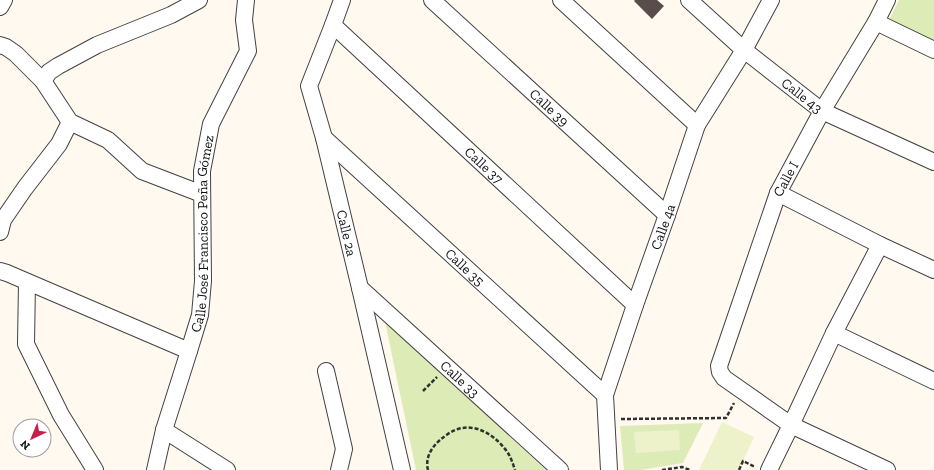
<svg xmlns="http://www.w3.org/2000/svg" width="934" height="470" viewBox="0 0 934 470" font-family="'Zilla Slab',serif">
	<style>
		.green { fill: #ddecb7 }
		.pitch { fill: #edf2ca }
		.building { fill: #584d4a }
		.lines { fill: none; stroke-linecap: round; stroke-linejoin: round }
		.street-casing { stroke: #424242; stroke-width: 18 }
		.path { stroke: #313131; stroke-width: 2.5; stroke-dasharray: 4 2; stroke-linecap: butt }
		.street { stroke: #fff; stroke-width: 16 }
		.labels { text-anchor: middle; stroke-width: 4; stroke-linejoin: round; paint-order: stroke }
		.street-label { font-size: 14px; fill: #0f0f0f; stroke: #fff }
	</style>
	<rect width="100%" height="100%" fill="#fff9f0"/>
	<path class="green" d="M899,0H934V41L889,20Z
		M385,322L546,470H416Z
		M703,423L683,463L641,470H624L620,426Z"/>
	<path class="pitch" d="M722,422L754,437L739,470H699Z
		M679,430L680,450L636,453L634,432Z"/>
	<path class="building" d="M635,0H657L664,6L652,19L634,1Z"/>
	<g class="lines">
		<g class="street-casing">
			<g id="street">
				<path id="s1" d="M342,0L333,25L309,86L324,138L360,288L402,470"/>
				<path id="s2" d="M432,0L667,215"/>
				<path d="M561,0L697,125"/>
				<path id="s3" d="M689,0L744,50L822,111L934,162"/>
				<path d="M0,7L4,0"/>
				<path d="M876,22L934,50"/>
				<path id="s4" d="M333,25L635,305"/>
				<path d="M0,45L6,47L16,54L43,81L70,122L108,140L142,171L202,194"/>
				<path d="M43,81L49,72L58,66L97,45L171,15L199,0"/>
				<path id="s5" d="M324,138L605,395"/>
				<path d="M778,193L880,245L934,270"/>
				<path d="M0,232L3,220L25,188L59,144L70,122"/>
				<path d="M0,271L7,273L189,351"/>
				<path d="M27,282L26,344L61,415L95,470"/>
				<path id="s6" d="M360,288L560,470"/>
				<path d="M834,333L934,381"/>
				<path d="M326,371L344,449L339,470"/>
				<path d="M164,430L227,470"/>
				<path id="s7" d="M155,470L164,430L189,351L200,315L203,281L202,171L211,124L248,51L244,20L246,0"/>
				<path id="s8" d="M609,470L605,395L635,305L667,215L697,125L744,50L771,0"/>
				<path d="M769,470L791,425L834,333L880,245"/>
				<path id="s9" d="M887,470L791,425L724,378L720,372L719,366L778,193L822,111L876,22L887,0"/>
			</g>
		</g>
		<path class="path" d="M423,391L437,377
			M621,419L726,418L734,403
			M428,470C425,458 431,448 440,440C445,436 451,431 458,429C478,423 497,437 508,453C511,458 513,464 515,470
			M662,470L682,467L690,470
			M739,470L743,461L755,467"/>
		<use href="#street" class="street"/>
	</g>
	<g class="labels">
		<g class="street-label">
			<text dy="5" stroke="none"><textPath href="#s3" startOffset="148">Calle 43</textPath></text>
			<text dy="5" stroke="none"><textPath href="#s2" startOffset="159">Calle 39</textPath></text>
			<text dy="5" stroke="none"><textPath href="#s4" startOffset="206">Calle 37</textPath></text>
			<text dy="5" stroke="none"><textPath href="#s9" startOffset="400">Calle I</textPath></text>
			<text dy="5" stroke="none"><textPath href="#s8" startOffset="253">Calle 4a</textPath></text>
			<text dy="5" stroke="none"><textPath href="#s7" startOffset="243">Calle José Francisco Peña Gómez</textPath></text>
			<text dy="5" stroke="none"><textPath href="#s1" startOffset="244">Calle 2a</textPath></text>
			<text dy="5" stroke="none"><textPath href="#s5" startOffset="191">Calle 35</textPath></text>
			<text dy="5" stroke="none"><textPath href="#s6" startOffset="135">Calle 33</textPath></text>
		</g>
	</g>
	<g transform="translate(32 438) rotate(224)"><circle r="19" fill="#ffffff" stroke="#9f9f9f"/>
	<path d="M0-3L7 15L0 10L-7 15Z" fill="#c61f49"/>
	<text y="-6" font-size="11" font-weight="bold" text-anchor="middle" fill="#0f0f0f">N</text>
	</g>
</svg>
